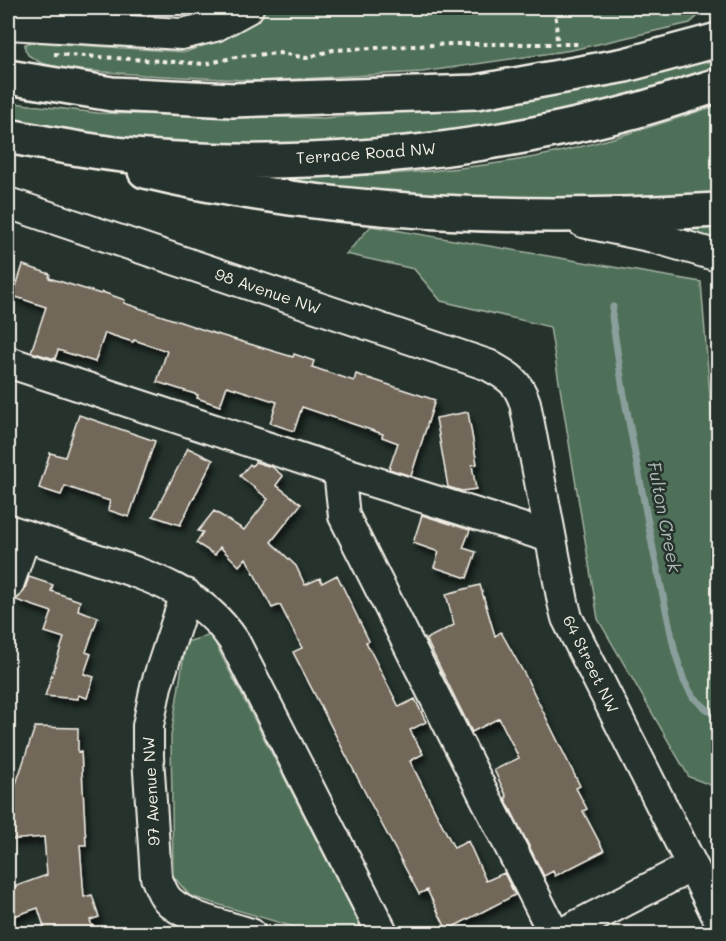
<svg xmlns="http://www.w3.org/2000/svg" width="726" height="941" viewBox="0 0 726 941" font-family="Mali,sans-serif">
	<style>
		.green { fill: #4f6f58; stroke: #a2b0a0; stroke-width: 1.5 }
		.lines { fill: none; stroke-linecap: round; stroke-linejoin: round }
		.stream { stroke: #8a9e9c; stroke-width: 7 }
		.building { fill: #71675a; stroke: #f4f1e8; stroke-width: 1.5; filter: url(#shadow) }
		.minor-casing { stroke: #f4f1e8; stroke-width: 34 }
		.major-casing { stroke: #f4f1e8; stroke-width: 38 }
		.path { stroke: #f4f1e8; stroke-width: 4; stroke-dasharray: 4.5 4.5; stroke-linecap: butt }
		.minor { stroke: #26332d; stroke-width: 30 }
		.major { stroke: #26332d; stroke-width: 33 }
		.labels { text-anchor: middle; stroke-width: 5; stroke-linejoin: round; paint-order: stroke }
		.street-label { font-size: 16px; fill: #f4f1e8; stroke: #26332d }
		.water-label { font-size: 18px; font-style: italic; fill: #aeb9b6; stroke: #26332d }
	</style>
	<defs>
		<filter id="shadow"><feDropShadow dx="3.5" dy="6" stdDeviation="3" flood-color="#0009"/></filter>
	</defs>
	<rect width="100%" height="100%" fill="#26332d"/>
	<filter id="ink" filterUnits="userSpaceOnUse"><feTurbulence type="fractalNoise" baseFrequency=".0167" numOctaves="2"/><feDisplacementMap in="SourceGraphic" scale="12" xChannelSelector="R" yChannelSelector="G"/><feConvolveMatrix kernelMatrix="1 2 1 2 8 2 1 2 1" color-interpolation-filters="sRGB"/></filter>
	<g filter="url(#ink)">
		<path class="green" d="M265,8H707L690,23L572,50L422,72L264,81L145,75L65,69L41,63L28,55L25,49V44L31,42L186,52L217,40L244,25Z
			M718,57V72L681,85L483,131L338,146L179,145L70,134L23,124L11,115L9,108L14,103L98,113L324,118L509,102L678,69Z
			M718,105V197L612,202L439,199L248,177C336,178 424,175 512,161C582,150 651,127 718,105Z
			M718,225V245L678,235L679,228Z
			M371,226L701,282L718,496V788L689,777L598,619L550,327L441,301L414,269L346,254Z
			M211,635L364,933H314L190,896L173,876L171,736L186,642Z"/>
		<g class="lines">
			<path class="stream" d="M640,13V8
				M613,307L612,317L623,390L653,549L675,652L684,681L693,697L718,719"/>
		</g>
		<path class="building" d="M23,265L50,274L49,278L101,294L102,292L125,300L124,303L213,333L293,357L294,354L314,361L312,367L354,381L356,374L435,400L411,476L389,469L398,443L382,437L383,434L302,407L294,431L270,423L277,402L227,386L220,406L197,398L198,395L157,382L167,351L134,340L133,342L105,333L95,362L58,350L55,359L31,352L46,307L13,296Z
			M468,412L477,464L472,465L476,489L462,491L448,487L436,418Z
			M79,415L155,441L129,517L108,510L110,501L88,494L65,486L61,495L39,488L50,453L65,457Z
			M188,448L213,460L180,525L153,516Z
			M255,462L272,467L283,476L276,485L301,504L271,542L296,566L305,585L320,578L322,583L337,575L369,641L366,642L399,707L415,699L426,722L410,730L423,754L410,761L454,848L468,841L486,881L504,873L515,895L447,930L427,890L419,894L371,804L293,652L302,648L280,605L272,608L246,558L239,566L220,547L215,555L196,543L203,532L198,531L214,511L244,530L268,499L240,476L250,464L252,466Z
			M422,515L470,530L463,548L476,552L467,578L434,567L439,552L413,543Z
			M29,577L53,585L51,591L80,601L78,610L98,617L86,652L91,654L84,674L94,677L87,698L78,695V699L45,696L64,638L45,632L52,612L16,600L24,591Z
			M480,585L495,636L501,632L526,677L580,786L576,788L587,809L583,811L604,851L555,876L553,871L544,876L505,798L507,797L494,770L519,758L499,718L472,732L426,639L454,625L446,594Z
			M35,727L78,728V752L81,751L86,845H80L84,897L92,895L99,917L90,920L94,933H46L38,908L8,918V889L47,875L44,837L8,840V792L13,793Z"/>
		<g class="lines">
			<g class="minor-casing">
				<path id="minor" d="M8,24L182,34L215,26L248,8
					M8,203L488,365C508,376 518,381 525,403L563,602L567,618L718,917
					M583,222L649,236L718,256
					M8,362L339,471L550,537
					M339,471L344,516L554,934
					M8,530C38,540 69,550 99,560C152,577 202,593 234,641L383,934
					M8,585L25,536
					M186,594L156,686L148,726V757L156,877C160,886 163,896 170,902C189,919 227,926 251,934
					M561,934L692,866"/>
			</g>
			<g class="major-casing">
				<path id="major" d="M8,77L112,94L233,100L476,92L625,65L718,40
					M8,136C49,144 91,152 133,156C294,170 462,155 619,115C652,107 685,95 718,85
					M145,171C333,216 526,221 718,210"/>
			</g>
			<path class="path" d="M553,8L556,19L557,43
				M709,13L718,8
				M54,54L206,64L240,56L281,53L306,58L333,50L453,44H582"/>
			<use href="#minor" class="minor"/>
			<use href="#major" class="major"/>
		</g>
	</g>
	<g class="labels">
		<g class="street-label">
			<text transform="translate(366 153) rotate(-4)" y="6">Terrace Road NW</text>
			<text transform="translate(268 291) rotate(19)" y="6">98 Avenue NW</text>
			<text transform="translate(591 664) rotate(64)" y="6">64 Street NW</text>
			<text transform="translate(151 791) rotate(-93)" y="6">97 Avenue NW</text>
		</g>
		<g class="water-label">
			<text transform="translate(664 517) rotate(79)" y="6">Fulton Creek</text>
		</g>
	</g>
	<rect width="726" height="941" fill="none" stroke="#26332d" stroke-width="30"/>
	<rect x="15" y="15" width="696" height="911" fill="none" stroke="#f4f1e8" stroke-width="2" filter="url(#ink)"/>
</svg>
